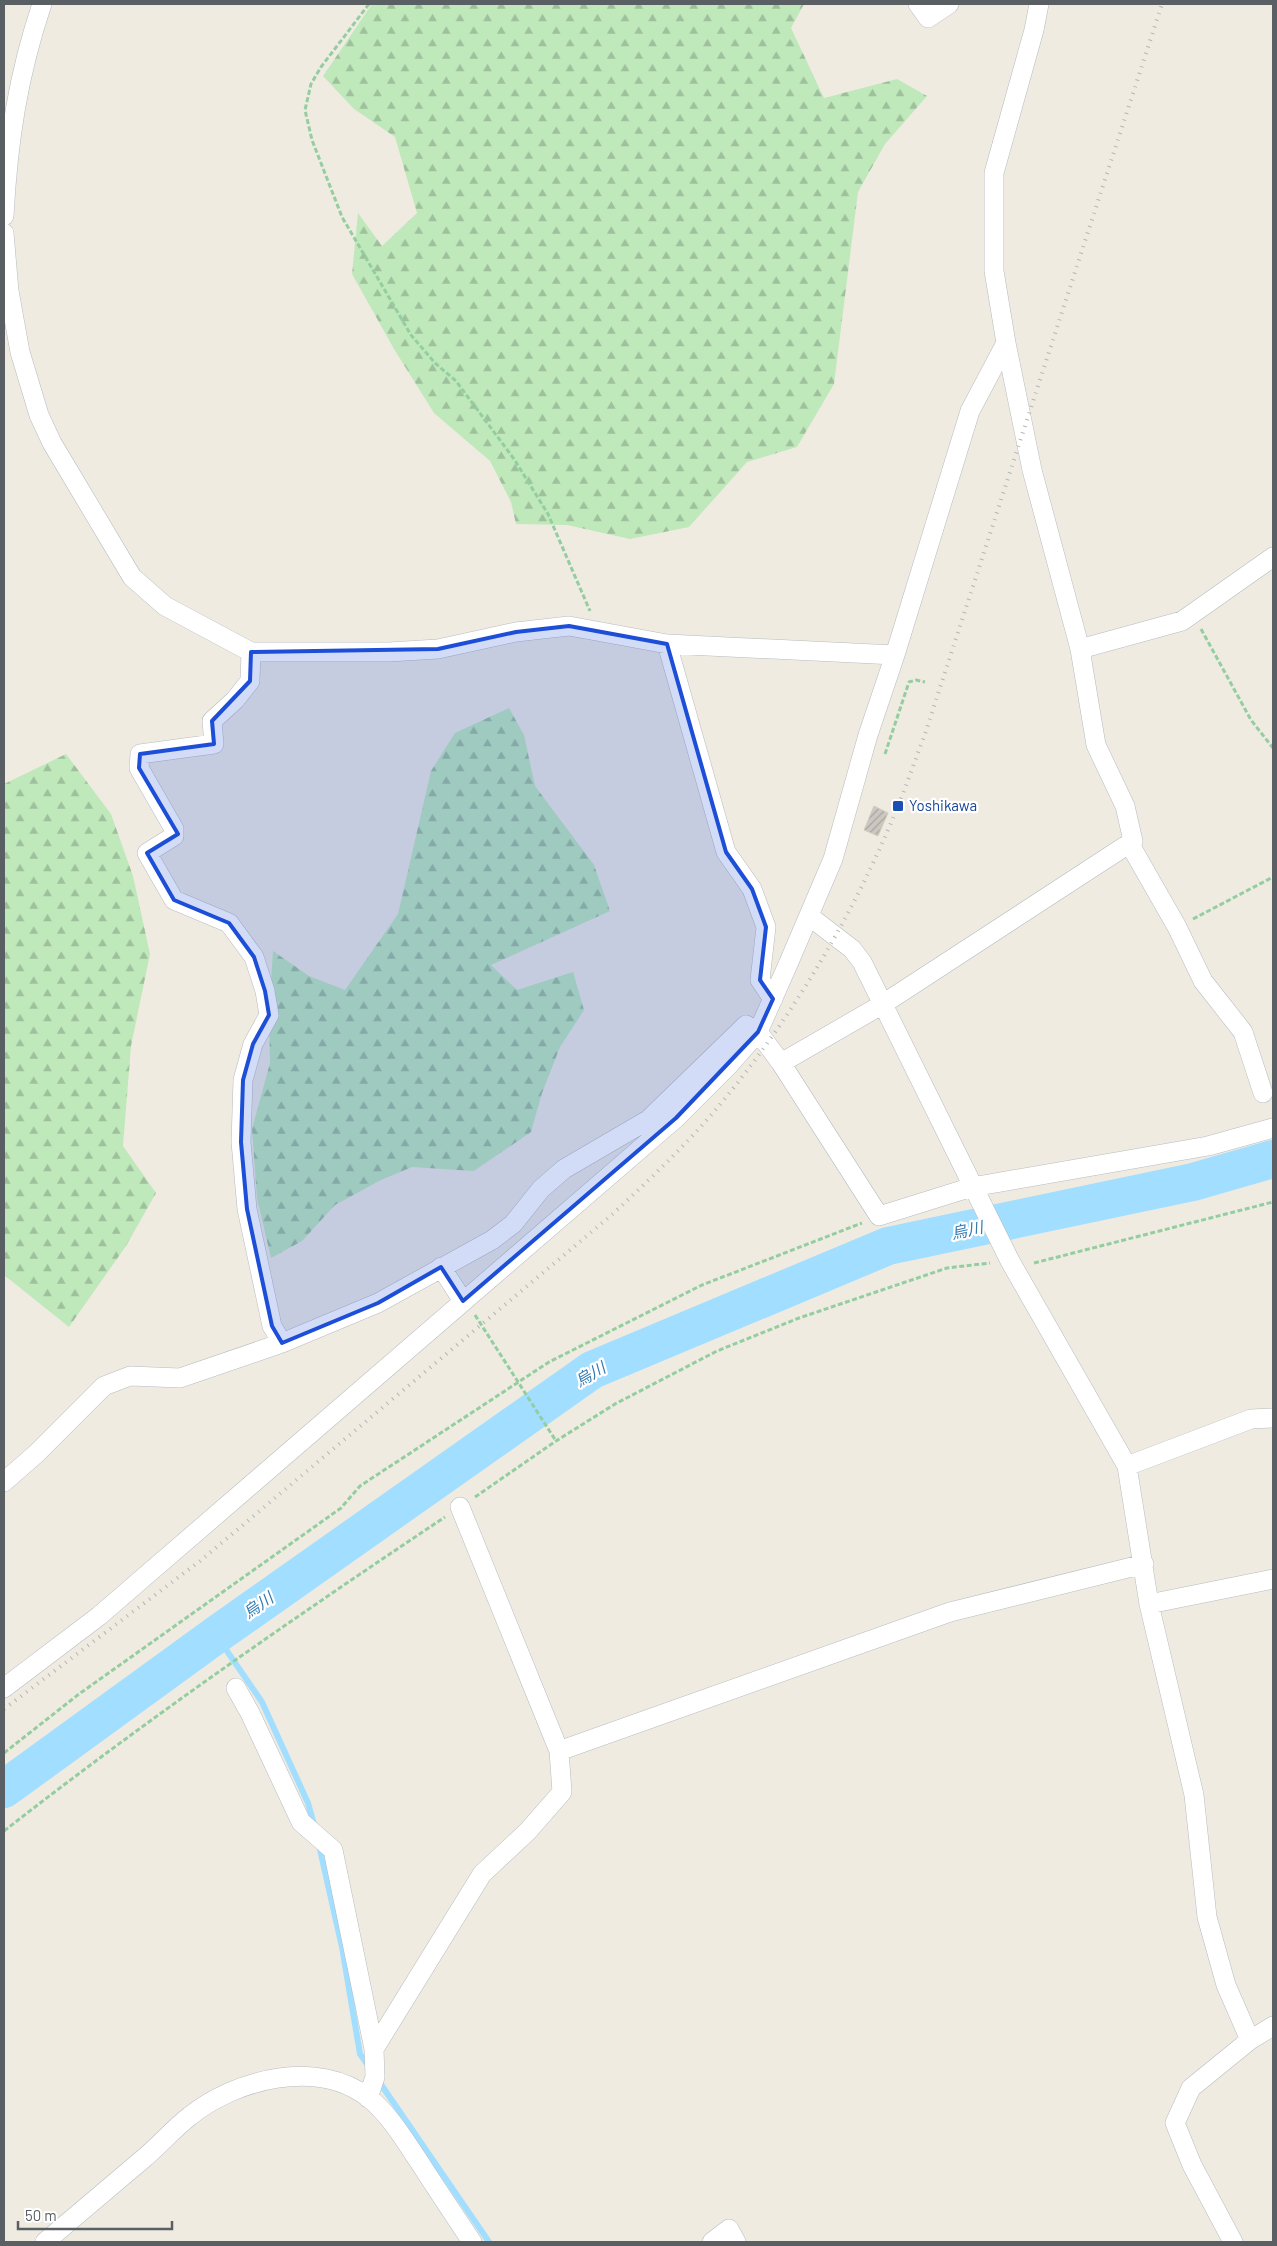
<svg xmlns="http://www.w3.org/2000/svg" width="1277" height="2246" viewBox="0 0 1277 2246" font-family="Barlow,'Noto Sans JP',sans-serif">
	<style>
		.forest { fill: url(#forest-firs) }
		.lines { fill: none; stroke-linecap: round; stroke-linejoin: round }
		.stream { stroke: #a1deff; stroke-width: 6 }
		.river { stroke: #a1deff; stroke-width: 38 }
		.building { fill: url(#building-hatch); stroke: #d4ccbf }
		.minor-casing { stroke: #b7bbc0; stroke-width: 20 }
		.path { stroke: #94cea0; stroke-width: 3; stroke-dasharray: 5 2.5; stroke-linecap: butt }
		.minor { stroke: #fff; stroke-width: 19 }
		.rail { stroke: #b4b5b5; stroke-width: 4; stroke-dasharray: 1 6; stroke-linecap: butt }
		.marked { fill: #1d4ed8; fill-opacity: 0.2; stroke: #1d4ed8; stroke-width: 4; stroke-linejoin: round }
		.transit-dot { fill: #1a4fb4; stroke: #fff; stroke-width: 2 }
		.labels { text-anchor: middle; stroke-width: 4.5; stroke-linejoin: round; paint-order: stroke }
		.transit-label { font-size: 15px; fill: #164399; stroke: #fff; text-anchor: start }
		.water-label { font-size: 16px; font-style: italic; fill: #317bb2; stroke: #fff }
	</style>
	<defs>
		<pattern id="forest-firs" width="22" height="20" patternUnits="userSpaceOnUse" patternTransform="scale(1.25)"><rect width="22" height="20" fill="#bfe9bb"/><path d="M5 1l3.5 6h-7zM16 11l3.5 6h-7z" fill="#9ec09c"/></pattern>
		<pattern id="building-hatch" width="6" height="6" patternUnits="userSpaceOnUse" patternTransform="scale(1.25)"><rect width="6" height="6" fill="#ccc7c0"/><path d="M-1 1l2-2M0 6l6-6M5 7l2-2" fill="none" stroke="#a9a5a0"/></pattern>
	</defs>
	<rect width="100%" height="100%" fill="#efebe1"/>
	<path class="forest" d="M372,4H804L791,28L824,98L897,79L927,96L885,144L858,192L834,384L797,447L747,462L689,527L630,539L567,525L516,524L511,502L490,461L434,413L394,349L352,274L358,213L382,246L417,213L395,137L354,109L323,76Z
		M509,708L524,735L535,786L594,865L610,911L491,965L517,990L573,972L584,1010L560,1047L542,1093L531,1132L474,1171L412,1167L381,1180L335,1205L302,1241L271,1258L257,1198L252,1129L270,1063L269,1015L273,951L309,976L345,990L398,914L431,771L455,733Z
		M66,754L111,814L133,876L150,954L131,1046L123,1146L156,1193L126,1246L69,1327L4,1275V784Z"/>
	<g class="lines">
		<path class="stream" d="M216,1635L262,1702L308,1803L315,1828
			M319,1845L342,1947L360,2054L370,2068
			M378,2080L489,2242"/>
		<path class="river" d="M4,1789L216,1635L592,1370L888,1246L1193,1182L1273,1159"/>
	</g>
	<path class="building" d="M874,806L888,813L878,836L864,830Z"/>
	<g class="lines">
		<g class="minor-casing">
			<path id="minor" d="M918,4L928,18L949,4
				M4,216C8,141 18,75 42,4
				M4,233L9,291L20,352L39,415L52,443L132,577L165,606L251,652H389L438,649L516,632L569,626L667,644L895,655
				M667,644L726,852L752,889L766,927L760,980L773,999
				M1080,649L1182,621L1273,557
				M251,652L250,681L235,700L212,721L214,744L140,754L139,768L174,829V836L147,853L174,900L229,923L254,957L265,991L269,1015L253,1044L243,1080L241,1142L247,1209L272,1326L282,1343
				M1129,843L1177,927L1203,981L1243,1032L1263,1093
				M809,916L852,949L862,962L1010,1261L1127,1466L1149,1604L1194,1795L1207,1917L1226,1985L1250,2040
				M781,1063L883,1004L1133,841L1125,806L1096,745L1080,649L1032,470L1006,343
				M441,1267L463,1301
				M1127,1466L1251,1419L1273,1418
				M4,1482L37,1453L104,1386L130,1376L180,1378L282,1343L378,1303L492,1240L513,1224L541,1189L564,1169L648,1120L746,1025L758,1032L781,1063L879,1216L972,1187L1208,1146L1273,1128
				M1149,1604L1273,1579
				M4,1688L99,1616L676,1118L729,1065L758,1032L789,962L833,859L868,735L895,655L970,411L1006,343L994,271V173L1034,30L1039,4
				M236,1688L250,1713L301,1822L333,1850L374,2049
				M559,1751L950,1612L1144,1564
				M368,2098L375,2077L374,2049L482,1874L528,1831L562,1792L559,1751L460,1507
				M45,2242C77,2215 110,2187 143,2159C159,2146 173,2129 190,2116C236,2079 318,2058 369,2098C390,2115 405,2141 420,2163C437,2190 455,2216 472,2242
				M712,2242L729,2229L736,2242
				M1233,2242L1192,2165L1175,2123L1191,2088L1250,2040L1273,2026"/>
		</g>
		<path class="path" d="M369,4L321,67L311,84L305,110L312,140L342,217L411,335L435,363L456,381L514,459L548,514L590,611
			M1201,629L1251,720L1273,748
			M885,754L909,682L916,680L925,682
			M1193,919L1273,877
			M1034,1263L1273,1202
			M475,1315L556,1441
			M475,1497L556,1441L615,1404L717,1351L799,1318L947,1268L990,1263
			M4,1753L79,1694L341,1508L360,1486L549,1362L702,1285L862,1223
			M4,1831C146,1720 295,1617 445,1517"/>
		<use href="#minor" class="minor"/>
		<path class="rail" d="M4,1709L200,1561L614,1213C650,1179 686,1145 718,1107C787,1024 845,929 888,830C902,798 913,766 925,734L1162,4"/>
	</g>
	<path class="marked" d="M569,626L667,644L726,852L752,889L766,927L760,980L773,999L758,1032L676,1118L463,1301L441,1267L378,1303L282,1343L272,1326L247,1209L241,1142L243,1080L253,1044L269,1015L265,991L254,957L229,923L174,900L147,853L178,834L139,768L140,754L214,744L212,721L250,681L251,652L438,649L516,632Z"/>
	<rect class="transit-dot" x="892" y="800" width="12" height="12" rx="2.5"/>
	<g class="labels">
		<g class="transit-label">
			<text x="909" y="811">Yoshikawa</text>
		</g>
		<g class="water-label">
			<text transform="translate(967 1230) rotate(-12)" y="6">烏川</text>
			<text transform="translate(590 1374) rotate(-30)" y="6">烏川</text>
			<text transform="translate(258 1605) rotate(-35)" y="6">烏川</text>
		</g>
	</g>
	<rect width="1277" height="2246" fill="none" stroke="#5a5f64" stroke-width="10"/>
	<path d="M18 2221v8h154v-8" fill="none" stroke="#5a5f64" stroke-width="2.5"/>
	<text x="25" y="2221" font-size="15" fill="#5a5f64" stroke="#ffffff" stroke-width="4" paint-order="stroke">50 m</text>
</svg>
